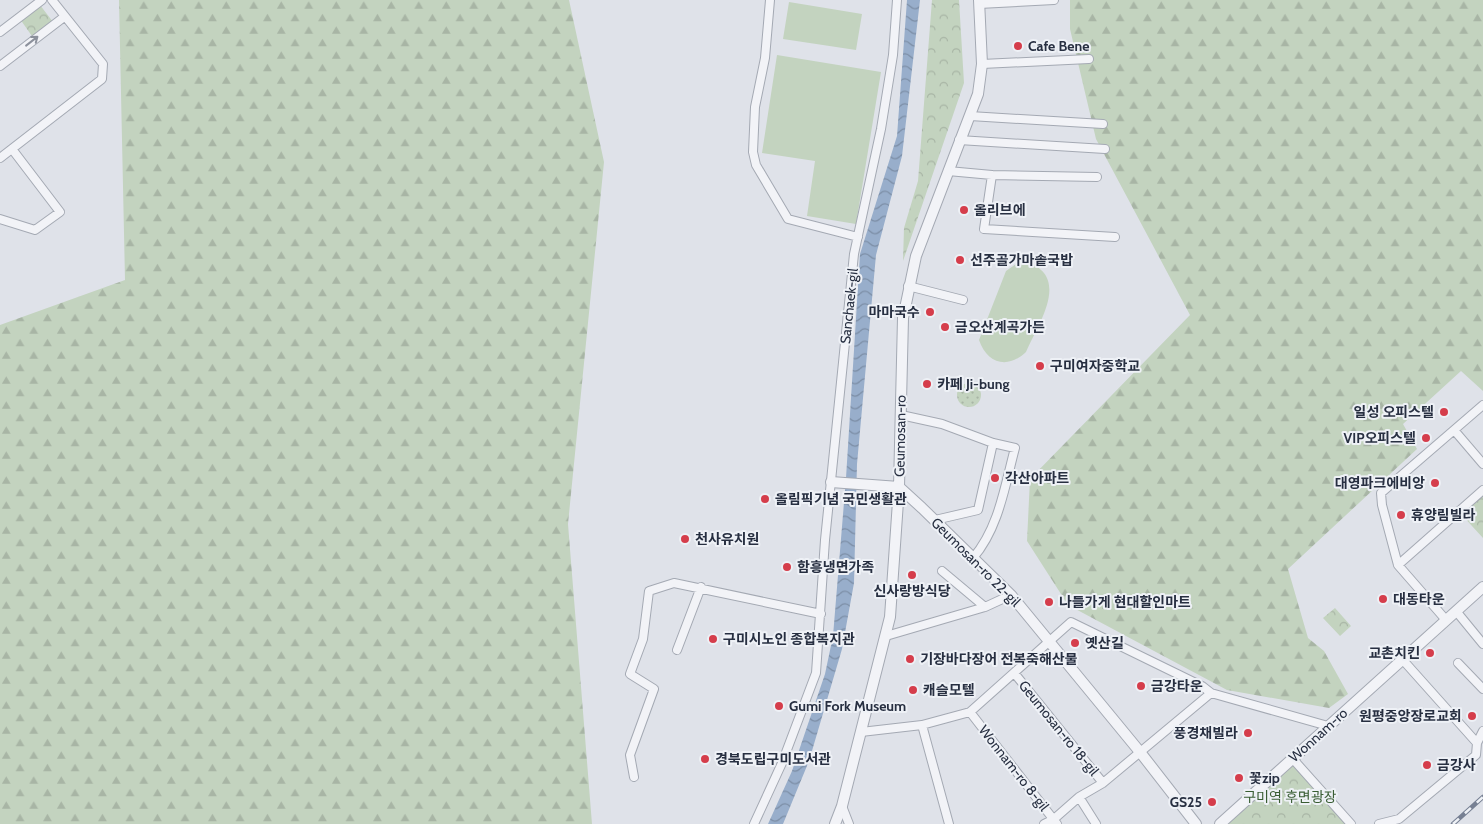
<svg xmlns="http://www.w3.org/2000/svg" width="1483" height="824" viewBox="0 0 1483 824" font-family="Cabin,'Noto Sans KR',sans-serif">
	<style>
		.grass { fill: url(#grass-dots) }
		.forest { fill: url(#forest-firs) }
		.park { fill: url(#park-crowns) }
		.pitch { fill: #c3d3bf }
		.water { fill: url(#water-waves) }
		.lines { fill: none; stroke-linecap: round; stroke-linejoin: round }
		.minor-casing { stroke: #a4a9b3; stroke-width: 10 }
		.tertiary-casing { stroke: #a4a9b3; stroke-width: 12 }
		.minor { stroke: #f2f3f7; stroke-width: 8 }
		.tertiary { stroke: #f2f3f7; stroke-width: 10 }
		.rail-casing { stroke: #778093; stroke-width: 4.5 }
		.rail { stroke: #eef1f6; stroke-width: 2.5; stroke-dasharray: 8; stroke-linecap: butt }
		.oneway { stroke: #8c919c }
		.poi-dot { fill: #d53d4b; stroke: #eef1f6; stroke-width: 2 }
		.labels { text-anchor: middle; stroke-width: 4; stroke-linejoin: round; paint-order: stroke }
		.poi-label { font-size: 14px; font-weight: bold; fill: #272f41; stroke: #eef1f6; text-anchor: start }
		.street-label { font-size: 14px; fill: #272f41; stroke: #eef1f6 }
		.park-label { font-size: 14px; fill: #395d33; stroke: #eef1f6 }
	</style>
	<defs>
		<pattern id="grass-dots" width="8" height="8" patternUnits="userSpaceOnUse" patternTransform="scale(1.25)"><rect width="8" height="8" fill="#c3d3bf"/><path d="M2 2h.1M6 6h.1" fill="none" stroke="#a8b5a5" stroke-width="1.8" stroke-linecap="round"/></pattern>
		<pattern id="forest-firs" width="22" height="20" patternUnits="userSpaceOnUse" patternTransform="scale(1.25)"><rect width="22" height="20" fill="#c3d3bf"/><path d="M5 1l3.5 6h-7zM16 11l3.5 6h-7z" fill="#a8b5a5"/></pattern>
		<pattern id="park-crowns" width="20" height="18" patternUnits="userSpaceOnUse" patternTransform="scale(1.25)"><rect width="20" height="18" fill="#c3d3bf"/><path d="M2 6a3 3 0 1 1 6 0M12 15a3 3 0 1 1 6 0" fill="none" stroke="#a8b5a5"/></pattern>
		<pattern id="water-waves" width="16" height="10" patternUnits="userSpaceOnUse" patternTransform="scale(1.25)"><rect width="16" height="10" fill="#98aecb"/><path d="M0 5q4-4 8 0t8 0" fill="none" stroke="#7c8ea6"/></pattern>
	</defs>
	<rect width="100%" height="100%" fill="#dfe2e9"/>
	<path class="grass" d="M957 395a12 12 0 1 1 24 0a12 12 0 1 1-24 0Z"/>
	<path class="forest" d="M119,0H569L604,162L568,524L592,824H0V325L125,280Z
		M1070,0H1483V391L1461,371L1403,424L1417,449L1288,569L1308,638L1324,651L1348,694L1329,708L1227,690L1068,605L1027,541L1030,479L1190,315L1096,139L1070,29Z"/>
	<path class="park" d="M932,0H959L964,83L903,261L904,228L918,181Z
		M40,5L53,22L34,39L20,19Z
		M1483,494V538L1461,514Z
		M1335,608L1351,626L1340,636L1323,618Z
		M1292,758L1351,824H1220Z"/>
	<path class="pitch" d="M789,2L862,14L856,50L783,39Z
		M777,55L881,72L856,224L807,216L815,161L762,153Z
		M1026,262C1072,276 1038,324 1026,352C1007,370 987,363 979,340L1006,271L1016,264Z"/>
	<path class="water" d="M907,0H920L902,156L876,255L857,464L854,583L842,649L809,761L783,824H768L792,771L825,674L833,636L846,478L860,254L897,136Z"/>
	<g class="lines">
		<g class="minor-casing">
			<path id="minor" d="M770,0L765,58L755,107L753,152L756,165L788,219L858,237
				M979,4L1054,0
				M0,32L42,0
				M982,64L1089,59
				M0,66L64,17
				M970,116L1103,124
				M959,140L1105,149
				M0,158L102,79L103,64L52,0
				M948,171L992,175L1097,177
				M992,175L984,229L1115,237
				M0,219L35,230L60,212L12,149
				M908,286L963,300
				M901,415L942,424L993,443L1015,448C1005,485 999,528 973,558
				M1454,430L1483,464
				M935,520L978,510L993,443
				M1398,565L1483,490
				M942,571L985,607
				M1456,611L1483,644
				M1446,620L1398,565L1382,505L1381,493L1483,405
				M886,636L985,607L1011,595
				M677,650L701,587
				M1402,659L1477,743
				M1458,663L1483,689
				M1015,674L1103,783
				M970,712L1057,824
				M922,725L949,824
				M861,732L922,725L970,712L1071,622L1202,686L1211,693L1328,726
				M1292,758L1351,824
				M634,777L630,755L654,689L630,674L643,639L649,591L674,583L821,614
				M1079,797L1096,824
				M842,806L849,824
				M754,824L782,763L816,673L825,540L854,254L881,129L893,55L897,0
				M1044,824L1054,819L1079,797L1103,783L1211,693
				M1379,824L1399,819L1476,755L1477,743L1483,731"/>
		</g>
		<g class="tertiary-casing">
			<path id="tertiary" d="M831,482L899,487L922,508L1011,595L1140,752L1196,824
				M835,824L842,806L890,617L899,487L903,318L916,256L978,94L982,64L979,0
				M1220,824L1483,587"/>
		</g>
		<use href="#minor" class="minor"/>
		<use href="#tertiary" class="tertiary"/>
		<g class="rail-casing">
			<path id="rail" d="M1453,824L1483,797"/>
		</g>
		<use href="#rail" class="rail"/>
	</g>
	<defs><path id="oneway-shaft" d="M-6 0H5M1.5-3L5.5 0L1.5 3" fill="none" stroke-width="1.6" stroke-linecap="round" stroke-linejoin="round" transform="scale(1.25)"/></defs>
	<use class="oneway" href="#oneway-shaft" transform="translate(32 41) rotate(-38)"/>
	<g class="poi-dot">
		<circle cx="1018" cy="46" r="5"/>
		<circle cx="964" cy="210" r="5"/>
		<circle cx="960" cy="260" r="5"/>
		<circle cx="930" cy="312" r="5"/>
		<circle cx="945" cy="327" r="5"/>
		<circle cx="1040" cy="366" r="5"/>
		<circle cx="927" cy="384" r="5"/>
		<circle cx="1444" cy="412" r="5"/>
		<circle cx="1426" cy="438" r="5"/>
		<circle cx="995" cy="478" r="5"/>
		<circle cx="1435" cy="483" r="5"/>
		<circle cx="765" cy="499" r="5"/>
		<circle cx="1401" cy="515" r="5"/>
		<circle cx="685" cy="539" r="5"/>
		<circle cx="787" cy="567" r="5"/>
		<circle cx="912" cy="575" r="5"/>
		<circle cx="1383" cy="599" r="5"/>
		<circle cx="1049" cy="602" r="5"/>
		<circle cx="713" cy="639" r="5"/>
		<circle cx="1075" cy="643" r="5"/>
		<circle cx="1430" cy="653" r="5"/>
		<circle cx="910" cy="659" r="5"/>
		<circle cx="1141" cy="686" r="5"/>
		<circle cx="913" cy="690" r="5"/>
		<circle cx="779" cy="706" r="5"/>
		<circle cx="1472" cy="716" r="5"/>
		<circle cx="1248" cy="733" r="5"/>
		<circle cx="705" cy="759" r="5"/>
		<circle cx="1427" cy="765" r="5"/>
		<circle cx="1239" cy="778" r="5"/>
		<circle cx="1212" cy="802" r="5"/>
	</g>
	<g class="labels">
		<g class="poi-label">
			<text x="1028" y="51">Cafe Bene</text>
			<text x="974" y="215">올리브에</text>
			<text x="970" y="265">선주골가마솥국밥</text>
			<text x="920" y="317" text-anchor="end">마마국수</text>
			<text x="955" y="332">금오산계곡가든</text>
			<text x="1050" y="371">구미여자중학교</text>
			<text x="937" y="389">카페 Ji-bung</text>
			<text x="1434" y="417" text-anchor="end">일성 오피스텔</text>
			<text x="1416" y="443" text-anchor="end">VIP오피스텔</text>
			<text x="1005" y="483">각산아파트</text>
			<text x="1425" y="488" text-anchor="end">대영파크에비앙</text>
			<text x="775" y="504">올림픽기념 국민생활관</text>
			<text x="1411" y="520">휴양림빌라</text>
			<text x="695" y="544">천사유치원</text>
			<text x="797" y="572">함흥냉면가족</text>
			<text x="912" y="596" text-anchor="middle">신사랑방식당</text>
			<text x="1393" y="604">대동타운</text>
			<text x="1059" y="607">나들가게 현대할인마트</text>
			<text x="723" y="644">구미시노인 종합복지관</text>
			<text x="1085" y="648">옛산길</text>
			<text x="1420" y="658" text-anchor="end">교촌치킨</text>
			<text x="920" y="664">기장바다장어 전복죽해산물</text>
			<text x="1151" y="691">금강타운</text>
			<text x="923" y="695">캐슬모텔</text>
			<text x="789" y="711">Gumi Fork Museum</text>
			<text x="1462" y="721" text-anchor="end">원평중앙장로교회</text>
			<text x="1238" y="738" text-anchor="end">풍경채빌라</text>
			<text x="715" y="764">경북도립구미도서관</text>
			<text x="1437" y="770">금강사</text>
			<text x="1249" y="783">꽃zip</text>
			<text x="1202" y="807" text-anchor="end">GS25</text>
		</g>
		<g class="street-label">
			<text transform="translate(849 306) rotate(-84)" y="5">Sanchaek-gil</text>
			<text transform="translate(900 436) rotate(-89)" y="5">Geumosan-ro</text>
			<text transform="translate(976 562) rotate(45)" y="5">Geumosan-ro 22-gil</text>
			<text transform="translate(1059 728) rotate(51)" y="5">Geumosan-ro 18-gil</text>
			<text transform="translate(1318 735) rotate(-42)" y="5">Wonnam-ro</text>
			<text transform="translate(1014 768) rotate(52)" y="5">Wonnam-ro 8-gil</text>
		</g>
		<g class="park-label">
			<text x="1290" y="802">구미역 후면광장</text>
		</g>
	</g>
</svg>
